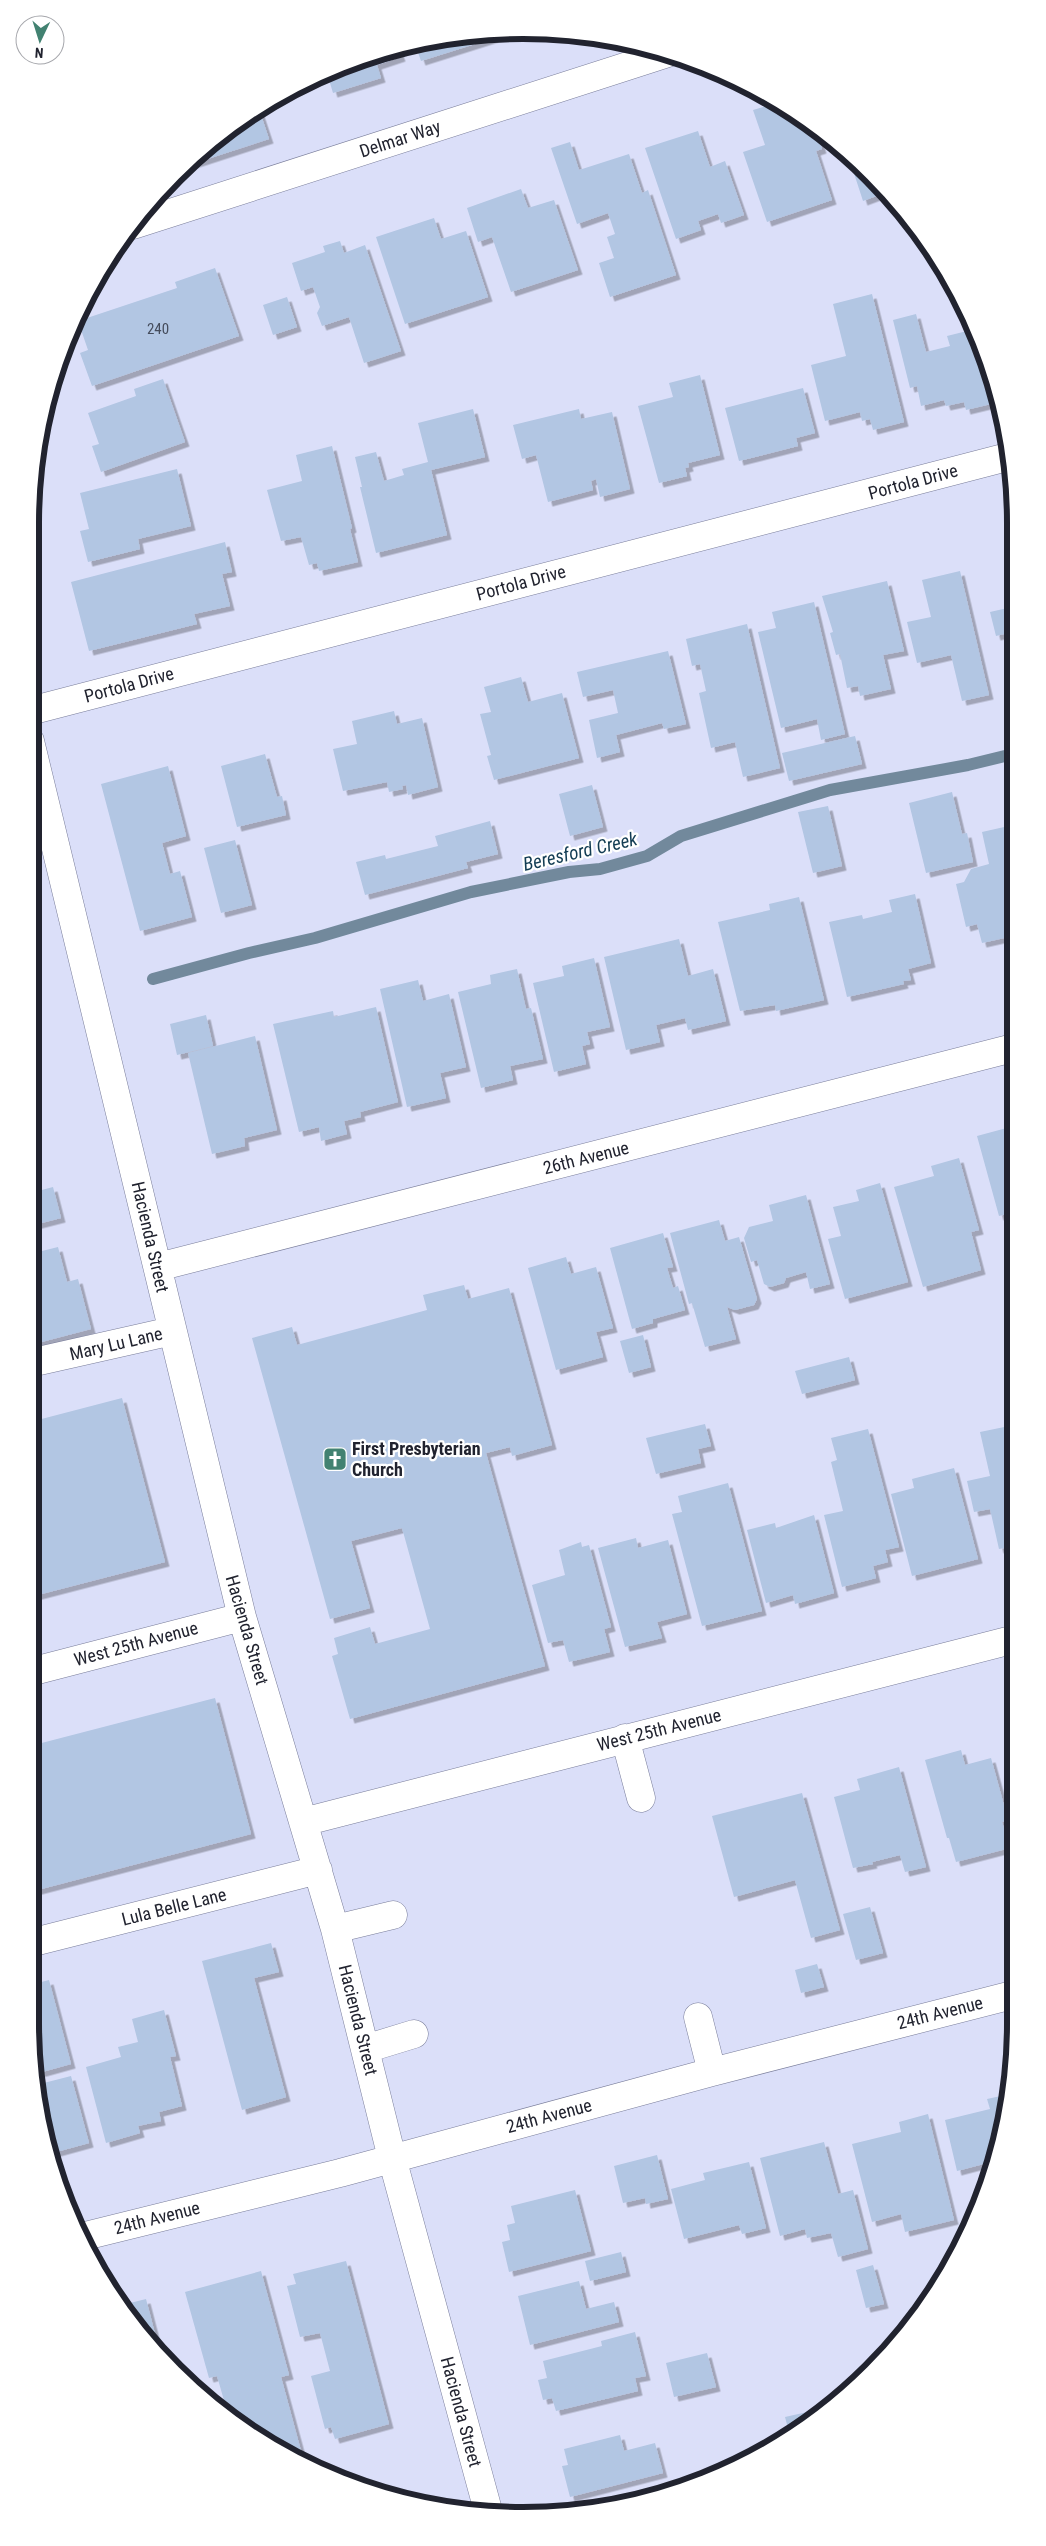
<svg xmlns="http://www.w3.org/2000/svg" width="1046" height="2546" viewBox="0 0 1046 2546" font-family="'Roboto Condensed',sans-serif">
	<style>
		.lines { fill: none; stroke-linecap: round; stroke-linejoin: round }
		.stream { stroke: #72899c; stroke-width: 12 }
		.building { fill: #b2c6e3; filter: url(#shadow) }
		.minor-casing { stroke: #797d9a; stroke-width: 29 }
		.minor { stroke: #fff; stroke-width: 28 }
		.labels { text-anchor: middle; stroke-width: 4.5; stroke-linejoin: round; paint-order: stroke }
		.number-label { font-size: 15px; fill: #454c5c }
		.street-label { font-size: 18px; fill: #21232f; stroke: #fff }
		.poi-label { font-size: 18px; font-weight: bold; fill: #21232f; stroke: #fff; text-anchor: start }
		.water-label { font-size: 19px; font-style: italic; fill: #123c53; stroke: #fff }
		.rim { fill: none; stroke: #21232f; stroke-width: 6 }
	</style>
	<defs>
		<filter id="shadow"><feDropShadow dx="4.5" dy="4.5" stdDeviation="0" flood-color="#0004"/></filter>
	</defs>
	<rect width="100%" height="100%" fill="#dbdff9"/>
	<g class="lines">
		<path class="stream" d="M153,979L249,953L315,938L471,892L569,872L600,869L647,856L681,836L830,790L968,765L1013,754"/>
	</g>
	<path class="building" d="M491,31L494,38L421,61L415,44Z
		M397,46L401,57L377,65L381,78L333,93L327,73Z
		M776,103L797,113L816,130L822,149L816,151L832,200L767,222L743,152L765,145L753,110Z
		M259,109L269,139L186,166L223,132Z
		M698,131L710,167L725,161L744,215L721,223L718,214L698,221L701,230L676,239L645,148Z
		M570,142L579,170L629,154L642,193L648,190L676,275L610,297L599,263L614,258L607,237L615,234L608,213L577,224L551,148Z
		M849,158L887,192L863,201Z
		M521,189L528,208L554,200L578,270L511,292L492,237L478,242L467,208Z
		M434,218L441,239L466,231L488,297L405,324L376,237Z
		M340,241L344,253L365,245L401,351L364,363L349,317L322,326L317,313L320,307L313,287L301,291L292,263L325,252L323,246Z
		M215,268L239,336L92,386L80,353L88,350L78,321L177,288L175,282Z
		M872,294L904,422L873,430L870,419L862,421L860,412L825,421L811,365L846,356L833,304Z
		M287,297L297,327L273,335L263,305Z
		M916,314L926,352L950,346L947,336L975,329L990,365L999,402L966,410L964,402L946,406L944,400L921,406L917,386L910,388L893,320Z
		M700,375L720,455L688,463L689,467L685,468L687,476L659,483L638,406L673,397L669,383Z
		M163,379L185,442L101,472L92,446L99,444L88,413L136,396L134,389Z
		M803,388L815,433L796,438L798,446L739,461L725,408Z
		M473,409L485,457L431,470L447,535L376,553L360,487H362L355,457L376,452L384,481L404,475L402,469L428,462L418,423Z
		M579,409L581,419L612,412L630,489L600,497L596,479L591,481L593,490L548,502L536,455L522,459L513,425Z
		M332,446L352,528L350,529L358,562L319,571L317,563L309,565L301,537L281,541L267,490L302,481L296,455Z
		M177,469L191,526L138,539L140,549L88,562L80,531L89,529L80,493Z
		M225,542L232,572L222,574L230,606L194,614L197,624L89,651L71,582Z
		M960,571L989,695L962,701L951,655L917,663L907,622L931,617L922,580Z
		M887,581L904,651L883,655L891,689L860,696L858,686L847,688L840,654L836,655L830,633L833,632L822,596Z
		M814,602L845,734L821,740L817,719L781,728L758,632L776,628L772,612Z
		M1012,607V632L996,636L990,612Z
		M747,624L780,768L743,777L735,742L711,748L699,693L706,691L700,664L692,666L686,639Z
		M668,651L686,724L664,729L662,723L616,735L620,752L597,758L589,720L618,713L613,690L583,697L577,672Z
		M521,677L528,702L562,693L579,758L494,780L487,756L491,755L480,714L491,712L484,687Z
		M394,711L397,724L422,718L438,787L408,795L406,785L402,786L403,789L389,792L387,782L343,791L333,749L357,744L352,721Z
		M855,736L862,764L789,781L782,753Z
		M265,754L277,797L282,796L286,815L237,827L221,766Z
		M168,766L186,836L162,843L170,874L180,871L192,917L140,931L101,784Z
		M592,785L603,827L570,836L559,794Z
		M952,792L962,834L967,833L973,862L926,873L909,803Z
		M828,806L842,866L813,873L798,812Z
		M490,821L498,854L466,862L468,868L365,895L356,862L385,855L386,859L438,846L435,836Z
		M1013,825V936L982,943L977,924L966,927L956,884L964,882L971,869L989,864L982,832Z
		M235,840L252,905L221,913L204,848Z
		M915,894L931,963L908,969L911,980L903,981L904,984L847,997L829,922L862,915L863,919L892,912L889,900Z
		M799,897L824,1000L776,1011L775,1005L740,1011L718,922L770,910L769,904Z
		M679,939L688,976L713,969L726,1021L688,1030L685,1018L656,1025L660,1042L626,1050L604,957Z
		M594,958L610,1027L587,1032L590,1044L582,1046L586,1064L554,1072L533,983L564,976L562,966Z
		M517,969L526,1009L531,1008L543,1059L510,1066L513,1080L481,1088L458,992L491,984L490,975Z
		M418,980L423,1001L449,994L466,1067L440,1073L446,1098L407,1107L380,989Z
		M376,1007L398,1102L360,1112L361,1117L344,1121L347,1134L321,1141L319,1127L299,1132L273,1024L333,1011L334,1017Z
		M206,1015L213,1046L177,1055L170,1024Z
		M255,1036L277,1130L244,1138L245,1146L212,1154L188,1053Z
		M1014,1126V1212L999,1216L977,1136Z
		M959,1158L979,1230L971,1232L981,1270L923,1287L894,1187L934,1176L931,1166Z
		M31,1164L38,1191L53,1187L61,1218L30,1226Z
		M880,1183L908,1282L845,1299L828,1239L841,1236L833,1207L859,1201L856,1190Z
		M806,1195L830,1284L810,1289L806,1272L786,1278L784,1283L770,1287L764,1284L757,1260L751,1262L744,1238L749,1227L773,1221L769,1205Z
		M719,1220L725,1241L739,1237L757,1299L754,1305L735,1310L727,1307L736,1339L705,1347L692,1303L689,1304L670,1233Z
		M663,1233L673,1267L667,1268L673,1288L678,1286L685,1310L653,1319V1323L632,1329L610,1248Z
		M58,1247L67,1282L78,1279L91,1329L30,1345V1254Z
		M566,1257L571,1274L596,1267L613,1328L596,1332L603,1357L556,1370L528,1268Z
		M464,1285L468,1299L509,1288L552,1445L512,1456L510,1447L486,1453L545,1666L350,1719L332,1656L338,1654L334,1638L370,1627L375,1644L430,1629L402,1528L351,1541L370,1608L330,1619L252,1338L292,1327L297,1345L427,1310L423,1295Z
		M643,1335L651,1367L629,1373L620,1341Z
		M849,1357L855,1380L802,1394L795,1371Z
		M122,1398L165,1562L30,1597V1422Z
		M705,1424L711,1446L698,1449L701,1463L656,1474L646,1438Z
		M1014,1425L1015,1546L999,1549L990,1509L974,1512L967,1481L990,1476L980,1432Z
		M868,1429L899,1547L885,1550L888,1562L873,1566L876,1578L842,1587L824,1515L843,1511L831,1462L837,1460L831,1438Z
		M954,1468L978,1559L912,1576L891,1494L914,1488L912,1479Z
		M728,1483L762,1611L702,1626L672,1514L682,1512L678,1496Z
		M814,1515L834,1593L795,1604L793,1595L766,1603L747,1530L775,1523L776,1528Z
		M636,1538L638,1548L668,1540L687,1614L657,1622L662,1638L625,1647L598,1548Z
		M581,1542L582,1547L589,1545L611,1627L604,1629L610,1652L569,1662L563,1640L548,1643L532,1585L565,1575L559,1550Z
		M215,1698L251,1834L30,1892V1746Z
		M961,1750L965,1765L991,1758L1008,1820L1002,1822L1010,1848L956,1862L949,1838H947L925,1760Z
		M899,1767L926,1867L905,1872L900,1855L872,1862L873,1864L853,1868L834,1797L860,1790L857,1779Z
		M802,1793L840,1930L811,1938L795,1880L734,1897L712,1816Z
		M30,1906L34,1920L30,1921Z
		M870,1907L883,1953L856,1960L843,1914Z
		M271,1943L279,1972L254,1978L286,2097L242,2110L202,1961Z
		M817,1964L824,1987L801,1993L795,1970Z
		M49,1980L71,2064L35,2074L30,2023V1985Z
		M164,2010L176,2056L170,2057L182,2106L159,2112L161,2121L138,2126L140,2133L106,2143L86,2067L121,2057L118,2047L138,2042L132,2019Z
		M71,2076L89,2143L49,2154L39,2119L36,2085Z
		M1010,2094L995,2161L957,2171L945,2120L990,2109L987,2099Z
		M928,2114L954,2220L905,2232L901,2214L872,2222L852,2144L901,2132L899,2122Z
		M824,2142L838,2194L853,2190L868,2249L838,2257L831,2233L807,2238L805,2229L780,2236L760,2158Z
		M657,2155L668,2199L646,2204L645,2198L623,2203L614,2166Z
		M749,2162L766,2228L742,2234L739,2225L684,2239L671,2189L705,2180L703,2173Z
		M575,2190L591,2251L509,2272L502,2242L510,2240L507,2225L515,2223L511,2206Z
		M621,2252L626,2272L590,2281L585,2261Z
		M346,2261L389,2424L335,2439L331,2427L325,2429L311,2376L330,2371L320,2333L300,2337L287,2286L296,2284L293,2274Z
		M873,2265L884,2304L866,2308L856,2270Z
		M261,2271L289,2375L281,2377L304,2462L277,2450L229,2418L217,2376L209,2378L185,2292Z
		M579,2281L586,2309L614,2302L619,2322L530,2345L518,2296Z
		M146,2299L161,2357L152,2348L122,2305Z
		M635,2332L646,2376L635,2378L638,2391L556,2411L552,2398L543,2400L538,2380L547,2378L543,2361L602,2346L601,2341Z
		M707,2353L716,2387L674,2397L666,2363Z
		M816,2410L818,2417L790,2436L785,2417Z
		M620,2435L624,2451L655,2443L663,2473L570,2497L562,2466L568,2465L564,2449Z
		M649,2488L651,2497L619,2506L564,2512L563,2509Z"/>
	<g class="lines">
		<g class="minor-casing">
			<path id="minor" d="M133,225L668,53
				M30,711L1011,456
				M30,741L242,1617L335,1929L392,2158L489,2514
				M158,1267L1013,1048
				M30,1363L172,1331
				M30,1672L242,1617
				M625,1738L641,1798
				M303,1822L1015,1639
				M335,1929L393,1915
				M30,1943L318,1870
				M698,2017L712,2072
				M365,2049L414,2034
				M81,2237L340,2173L712,2072L1016,1994"/>
		</g>
		<use href="#minor" class="minor"/>
	</g>
	<defs>
		<g id="church-square" transform="scale(1.25)"><rect x="-9" y="-9" width="18" height="18" rx="4" fill="#428271" stroke="#fff"/><path d="M-1.2-6h2.4v3.5h3.3v2.4h-3.3V6h-2.4V-.1h-3.3v-2.4h3.3Z" fill="#fff"/></g>
	</defs>
	<g fill-rule="evenodd">
		<use href="#church-square" x="335" y="1459"/>
	</g>
	<g class="labels">
		<g class="number-label">
			<text x="158" y="334">240</text>
		</g>
		<g class="street-label">
			<text transform="translate(400 139) rotate(-18)" y="6">Delmar Way</text>
			<text transform="translate(913 482) rotate(-15)" y="6">Portola Drive</text>
			<text transform="translate(521 583) rotate(-15)" y="6">Portola Drive</text>
			<text transform="translate(129 685) rotate(-15)" y="6">Portola Drive</text>
			<text transform="translate(586 1158) rotate(-14)" y="6">26th Avenue</text>
			<text transform="translate(150 1237) rotate(77)" y="6">Hacienda Street</text>
			<text transform="translate(116 1344) rotate(-13)" y="6">Mary Lu Lane</text>
			<text transform="translate(247 1630) rotate(74)" y="6">Hacienda Street</text>
			<text transform="translate(136 1644) rotate(-15)" y="6">West 25th Avenue</text>
			<text transform="translate(659 1730) rotate(-14)" y="6">West 25th Avenue</text>
			<text transform="translate(174 1907) rotate(-14)" y="6">Lula Belle Lane</text>
			<text transform="translate(940 2013) rotate(-14)" y="6">24th Avenue</text>
			<text transform="translate(358 2020) rotate(76)" y="6">Hacienda Street</text>
			<text transform="translate(549 2116) rotate(-15)" y="6">24th Avenue</text>
			<text transform="translate(157 2218) rotate(-14)" y="6">24th Avenue</text>
			<text transform="translate(461 2412) rotate(75)" y="6">Hacienda Street</text>
		</g>
		<g class="poi-label">
			<text x="352" y="1455">First Presbyterian<tspan x="352" dy="21">Church</tspan></text>
		</g>
		<g class="water-label">
			<text transform="translate(580 851) rotate(-13)" y="7">Beresford Creek</text>
		</g>
	</g>
	<path d="M0 0H1046V2546H0ZM523 39H523A484 484 0 0 1 1007 523V2023A484 484 0 0 1 523 2507H523A484 484 0 0 1 39 2023V523A484 484 0 0 1 523 39Z" fill="#fff" fill-rule="evenodd"/>
	<path class="rim" d="M523 39H523A484 484 0 0 1 1007 523V2023A484 484 0 0 1 523 2507H523A484 484 0 0 1 39 2023V523A484 484 0 0 1 523 39Z"/>
	<g transform="translate(40 40) rotate(184)"><circle r="24" fill="#ffffff" stroke="#a6a7ac"/>
	<path d="M0-4L9 19L0 12L-9 19Z" fill="#428271"/>
	<text y="-8" font-size="14" font-weight="bold" text-anchor="middle" fill="#21232f">N</text>
	</g>
</svg>
